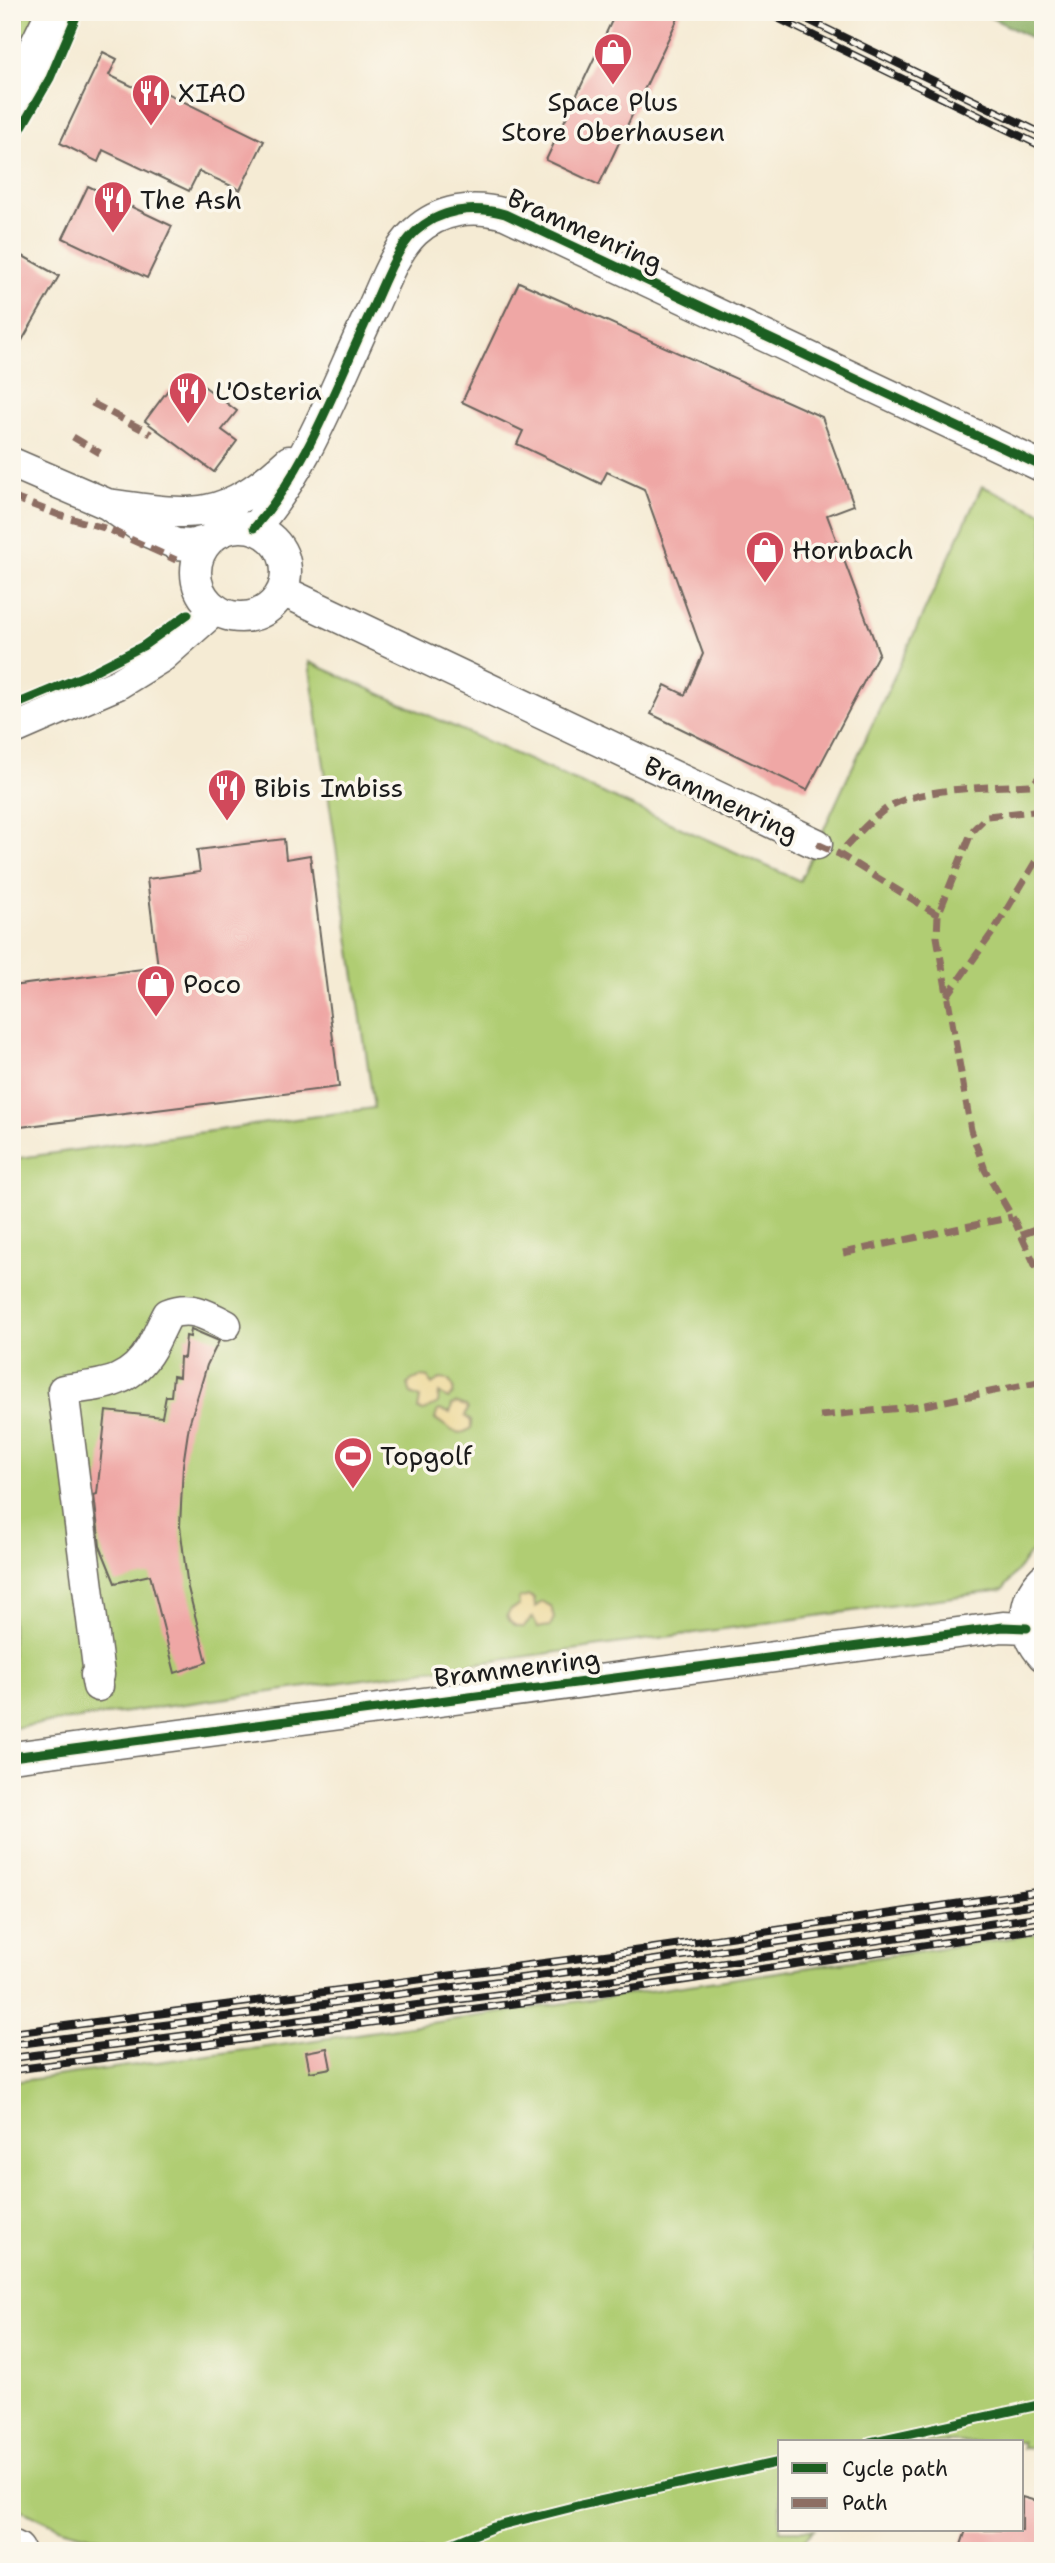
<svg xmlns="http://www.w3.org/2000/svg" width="1055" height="2563" viewBox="0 0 1055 2563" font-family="'Shantell Sans',sans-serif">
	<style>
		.green { fill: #b0cd73; stroke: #667448; stroke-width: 2 }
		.forest { fill: #8cb065; stroke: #546640; stroke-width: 2 }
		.sand { fill: #eeda9e; stroke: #857b5d; stroke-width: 2 }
		.building { fill: #efa7a5 }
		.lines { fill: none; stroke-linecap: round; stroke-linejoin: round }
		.minor-casing { stroke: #68645c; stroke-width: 33 }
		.major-casing { stroke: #68645c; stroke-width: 40 }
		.minor { stroke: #fff; stroke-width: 30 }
		.major { stroke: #fff; stroke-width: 37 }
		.rail-casing { stroke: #1c1c1c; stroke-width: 8 }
		.rail { stroke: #fbf7ec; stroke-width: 5; stroke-dasharray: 16; stroke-linecap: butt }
		.quiet { stroke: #8d6e63; stroke-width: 7; stroke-dasharray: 14 7; stroke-linecap: butt }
		.cycleway-casing { stroke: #fbf7ec; stroke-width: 13 }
		.cycleway { stroke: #1b5e20; stroke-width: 9 }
		.labels { text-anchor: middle; stroke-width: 7; stroke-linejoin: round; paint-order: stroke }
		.poi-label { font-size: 26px; fill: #1c1c1c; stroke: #fbf7ec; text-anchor: start }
		.street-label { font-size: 26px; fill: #1c1c1c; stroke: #fbf7ec }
	</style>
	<rect width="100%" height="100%" fill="#fbf7ec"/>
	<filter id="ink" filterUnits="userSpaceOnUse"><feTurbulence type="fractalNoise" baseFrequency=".0143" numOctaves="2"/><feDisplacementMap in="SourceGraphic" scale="14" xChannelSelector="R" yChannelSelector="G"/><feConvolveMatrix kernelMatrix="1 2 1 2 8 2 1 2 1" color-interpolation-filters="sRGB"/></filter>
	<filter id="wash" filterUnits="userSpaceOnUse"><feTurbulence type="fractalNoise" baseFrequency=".00686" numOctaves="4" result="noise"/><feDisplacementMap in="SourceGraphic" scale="28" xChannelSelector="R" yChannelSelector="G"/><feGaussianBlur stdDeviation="1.57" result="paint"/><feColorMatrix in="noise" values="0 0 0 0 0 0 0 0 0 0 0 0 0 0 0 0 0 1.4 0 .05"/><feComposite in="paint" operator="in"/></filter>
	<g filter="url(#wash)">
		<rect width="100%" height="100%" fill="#f5ebd4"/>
		<path class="green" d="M25,12H44L12,78V39Z
			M982,486L1043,513V1548L1029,1554L1003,1590L12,1728V1159L374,1108L309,662L800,881Z
			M1043,1933V2448H1022V2442H780V2530H814L793,2551H146L58,2527L12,2505V2082L302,2042Z"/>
		<path class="forest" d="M980,12H1043V44Z"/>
		<path class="sand" d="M421,1377L428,1378L432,1385L440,1379L448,1380L454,1387L453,1394L448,1399L439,1393L438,1403L424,1411L418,1410L420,1398L411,1394L408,1384L412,1380Z
			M456,1403L466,1406L468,1409L465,1416L471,1421V1428C456,1440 448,1426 435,1419L438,1410L450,1413L452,1405Z
			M529,1596L534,1598L535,1607L542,1602L551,1606L554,1618L550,1626L537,1628L533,1617L524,1627C516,1628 509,1623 507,1615L511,1609L519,1606L518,1599Z"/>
		<g id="blocks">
			<path class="building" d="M616,12H681L599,185L546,160Z
				M103,52L117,59L109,75L146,93L150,85L264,141L240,190L199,171L189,191L103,150L98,162L60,143Z
				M88,186L172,226L147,278L63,238Z
				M21,255L59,276L12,358V270Z
				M519,282L822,417L854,505L827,515L879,653L807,790L651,714L665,685L685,695L703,654L644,489L607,472L601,484L517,444L523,431L462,402Z
				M201,384L237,411L222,430L237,441L214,472L145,421L168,390L187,404Z
				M284,839L286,859L310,855L339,1087L12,1128V986L158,967L147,879L200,872L197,850Z
				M191,1329L219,1341L207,1365L189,1425L183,1465L180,1526L188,1588L207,1662L175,1673L150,1575L115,1583L100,1546L94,1495L97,1494L106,1411L162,1417L166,1396H171L173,1376L179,1377L180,1357L184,1358L186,1336L190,1337Z
				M327,2048L331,2068L310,2072L306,2052Z
				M1022,2497L1043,2503V2551H959L966,2530H1022Z"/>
		</g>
	</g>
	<g filter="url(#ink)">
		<use href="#blocks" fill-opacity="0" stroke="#68645c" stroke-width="2"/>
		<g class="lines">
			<g class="minor-casing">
				<path id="minor" d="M12,463L107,504L146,531L176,544L191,545L209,540
					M107,504C193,516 221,523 289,461
					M196 572a45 45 0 1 1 90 0a45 45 0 1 1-90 0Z
					M254,528C308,467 336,384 371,311C383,286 394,252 415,232C440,209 473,205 505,214L1043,467
					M283,591L817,844
					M12,730L118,684L162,657L216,609
					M1043,1579C1020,1602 1022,1633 1043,1656
					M98,1686L96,1675H99L63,1390C101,1385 130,1385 151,1348C157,1337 162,1325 168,1314C190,1305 206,1314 226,1325
					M12,1757L1003,1627L1027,1628"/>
			</g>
			<g class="major-casing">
				<path id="major" d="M12,101L55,12
					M12,2549L16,2551"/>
			</g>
			<use href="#minor" class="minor"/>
			<use href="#major" class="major"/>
			<g class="rail-casing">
				<path id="rail" d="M765,12L1043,147
					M792,12L1043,134
					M12,2033L620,1953L1043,1891
					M12,2045L621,1965L1043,1903
					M12,2058L623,1978L1043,1916
					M12,2070L624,1989L1043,1928"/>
			</g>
			<use href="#rail" class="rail"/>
			<path class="quiet" d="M92,403L151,434
				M73,437L100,453
				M12,497L59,515L108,529L176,560
				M1043,810L987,816L972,831L938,915L937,937L971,1130L985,1170L1015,1222L1043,1282
				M817,844L839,854
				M938,915L839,854C854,838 869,821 887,808C918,787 994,787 1032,785L1043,773
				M947,996L995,929L1043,849
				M1021,1235L1043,1227
				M843,1253L1012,1217
				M820,1416L921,1406L1043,1381"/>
			<g class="cycleway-casing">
				<path id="cycleway" d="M12,144L50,78L78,12
					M254,528C308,467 336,384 371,311C383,286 394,252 415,232C440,209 473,205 505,214L1043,467
					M12,706L84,676L143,646L188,614
					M12,1757L1003,1627L1027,1628
					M870,2442L1043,2404
					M433,2551L494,2527L581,2505L780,2462"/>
			</g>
			<use href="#cycleway" class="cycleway"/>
		</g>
	</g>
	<defs>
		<g id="shop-pin" transform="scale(2.0125)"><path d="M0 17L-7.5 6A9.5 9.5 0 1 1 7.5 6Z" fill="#d1495b" stroke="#fbf7ec"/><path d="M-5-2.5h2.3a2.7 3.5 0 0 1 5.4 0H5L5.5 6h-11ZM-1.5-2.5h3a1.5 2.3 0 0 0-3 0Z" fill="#fff"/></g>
		<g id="restaurant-pin" transform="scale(2.0125)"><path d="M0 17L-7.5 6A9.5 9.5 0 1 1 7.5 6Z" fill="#d1495b" stroke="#fbf7ec"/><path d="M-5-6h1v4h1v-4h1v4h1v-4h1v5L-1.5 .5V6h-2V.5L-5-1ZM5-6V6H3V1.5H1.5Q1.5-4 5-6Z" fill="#fff"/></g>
		<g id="stadium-pin" transform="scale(2.0125)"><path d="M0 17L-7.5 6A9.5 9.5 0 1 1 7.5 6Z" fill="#d1495b" stroke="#fbf7ec"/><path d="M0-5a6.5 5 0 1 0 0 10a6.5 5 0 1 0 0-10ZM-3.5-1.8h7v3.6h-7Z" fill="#fff"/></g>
	</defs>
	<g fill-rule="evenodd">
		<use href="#shop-pin" x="613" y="52"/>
		<use href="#restaurant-pin" x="151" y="93"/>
		<use href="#restaurant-pin" x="113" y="200"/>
		<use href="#restaurant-pin" x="188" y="391"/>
		<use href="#shop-pin" x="765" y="550"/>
		<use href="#restaurant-pin" x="227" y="788"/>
		<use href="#shop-pin" x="156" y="984"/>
		<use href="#stadium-pin" x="353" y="1456"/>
	</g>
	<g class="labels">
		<g class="poi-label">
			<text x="178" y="102">XIAO</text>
			<text x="613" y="111" text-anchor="middle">Space Plus<tspan x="613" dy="30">Store Oberhausen</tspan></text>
			<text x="140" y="209">The Ash</text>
			<text x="215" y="400">L'Osteria</text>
			<text x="792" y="559">Hornbach</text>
			<text x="254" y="797">Bibis Imbiss</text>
			<text x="183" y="993">Poco</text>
			<text x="380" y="1465">Topgolf</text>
		</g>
		<g class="street-label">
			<text transform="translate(585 230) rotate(24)" y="9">Brammenring</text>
			<text transform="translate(721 799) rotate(25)" y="9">Brammenring</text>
			<text transform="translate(517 1668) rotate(-7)" y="9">Brammenring</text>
		</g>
	</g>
	<rect width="1055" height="2563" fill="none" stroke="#fbf7ec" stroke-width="42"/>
	<rect x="778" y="2440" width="245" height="91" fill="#fbf7ec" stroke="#a29f99" stroke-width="2"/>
	<rect x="792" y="2463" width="35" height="10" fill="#1b5e20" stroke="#a29f99" stroke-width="2"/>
	<text x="842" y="2476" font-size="21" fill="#1c1c1c">Cycle path</text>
	<rect x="792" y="2498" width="35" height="10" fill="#8d6e63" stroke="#a29f99" stroke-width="2"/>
	<text x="842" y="2510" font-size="21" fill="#1c1c1c">Path</text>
</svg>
